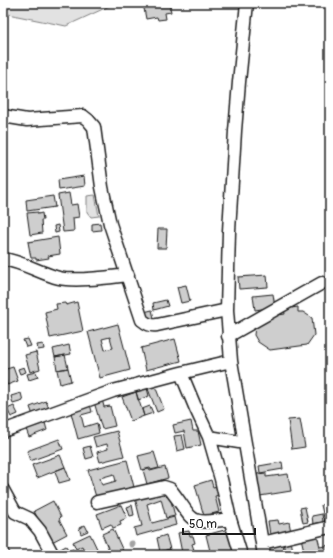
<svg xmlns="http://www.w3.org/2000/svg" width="333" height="558" viewBox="0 0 333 558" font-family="Pangolin,sans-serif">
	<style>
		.green { fill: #e2e2e2; stroke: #7f7f7f }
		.building { fill: #cecece; stroke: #1c1c1c; fill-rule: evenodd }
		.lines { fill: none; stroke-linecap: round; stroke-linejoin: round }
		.minor-casing { stroke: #1c1c1c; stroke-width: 15 }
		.minor { stroke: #fff; stroke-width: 12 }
		.tree { fill: #a3a3a3 }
	</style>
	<rect width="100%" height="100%" fill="#fff"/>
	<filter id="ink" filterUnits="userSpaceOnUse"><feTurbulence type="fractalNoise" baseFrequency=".025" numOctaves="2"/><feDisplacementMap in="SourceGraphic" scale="8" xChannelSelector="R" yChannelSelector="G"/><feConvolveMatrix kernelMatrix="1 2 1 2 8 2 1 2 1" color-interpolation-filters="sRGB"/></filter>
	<g filter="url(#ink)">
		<path class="green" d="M3,3H116L66,26L3,13Z
			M95,195L99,216L91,217L87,212V196Z"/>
		<path class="building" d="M143,3H169L171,12L165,13L166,19L158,20L157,17L146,19Z
			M84,176L85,186L59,190L58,180Z
			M69,193L71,205L77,204L79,217L73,218L74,231L63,232L58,195Z
			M53,196L55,207L27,211L26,200Z
			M38,212V214L42,213L43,220H41L42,233L30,235L27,213Z
			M100,223L101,230L92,231V224Z
			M58,225L59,232L55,233L54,226Z
			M158,229H167L166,248H157Z
			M58,237L60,254L48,256L49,258L36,260V258H31L28,242Z
			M267,275L268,287L239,289L238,277Z
			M186,285L190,301L181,303L177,287Z
			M273,294L275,307L255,310L253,296Z
			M166,300L168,306L154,310L153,303Z
			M77,302L83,331L50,338L45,312L57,309L56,304L65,303L66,305Z
			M298,307V312H303L312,318L314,335L307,345L270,350L258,342L254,335L255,326L266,317L285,314L284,309Z
			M152,310L155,322L148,324L144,312Z
			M3,319L6,338H3Z
			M118,324L130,370L100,378L88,332ZM110,337L113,348L105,350L102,339Z
			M28,339L31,346L26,347L23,340Z
			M175,339L181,361L146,370L141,348Z
			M43,344L44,349L38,350L37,345Z
			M69,345L71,354L55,357L53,349Z
			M36,352L40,369L30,372L25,355Z
			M65,355L68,368L57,370L55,357Z
			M13,367L18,381L7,385L3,370Z
			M24,367L26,372L20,374L18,369Z
			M68,368L71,381L60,384L57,370Z
			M36,372L38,377L29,380L27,374Z
			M155,386L164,409L157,412L148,389Z
			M147,388L149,396L138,400L136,392Z
			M136,392L144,416L131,421L122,397Z
			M21,393L23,401L13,404L11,396Z
			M102,399L104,407L110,406L115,426L102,429L94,402Z
			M46,401L50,411L34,418L30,407Z
			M90,404L92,412L81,415L84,427L97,423L99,433L78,439L70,409Z
			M14,406L18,414L11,417L7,409Z
			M150,406L153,413L144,416L142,409Z
			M300,419L305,447L292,449L288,420Z
			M191,421L193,431H198L201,445L187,448L184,431L175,433L173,425Z
			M45,423L47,430L29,437L26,429Z
			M117,431L124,456L100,462L97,452L108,449L107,444L96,447L93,437Z
			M182,435L185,449L177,451L174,436Z
			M59,439L63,449L30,461L27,451Z
			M90,446L93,457L86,459L83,448Z
			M154,452L159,468L151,470L150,468L142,470L138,456Z
			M60,455L65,467L37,478L32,465Z
			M127,460L134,487L96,497L88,470ZM114,474L116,481L102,485L100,478Z
			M282,462L283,469L260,473L259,466Z
			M65,467L70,480L59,483L55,471Z
			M165,467L168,478L147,484L143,470L149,469L150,471Z
			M266,473V477L288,474L291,491L260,496L257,474Z
			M211,480L213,487L217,486L220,495L215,496L219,512L204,516L195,485Z
			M168,489L175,516L166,518L161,499L147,504L152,523L174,517L176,525L136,536L134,528L142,526L135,498Z
			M53,501L61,517L59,519L67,534L50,543L34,511Z
			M329,503L330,521L325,522L321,505Z
			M121,505L127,518L120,521L121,525L113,528L111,524L102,528L97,514Z
			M132,505L134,515L130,516L127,507Z
			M305,507L308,522L303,523L300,508Z
			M322,514L323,522L313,524L312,516Z
			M278,520L279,524L289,522L291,532L270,535L268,521Z
			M85,525L88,531L81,534L79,528Z
			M113,529L123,551L111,555L102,534Z
			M228,529L235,555H211L206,535Z
			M189,531L190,536H193L195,543L192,544L194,550L182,553L178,533Z
			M90,534L100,555H86L82,546L76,549L73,542Z
			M166,535L170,549L160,552L157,538Z
			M317,535L320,547L330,545V555H305L301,538Z
			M291,540L293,552L286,553L284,541Z
			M3,542L11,554L9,555H3Z
			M283,543L285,555H269L267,545Z
			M66,546L69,551L73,549L77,555H57L55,552Z
			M170,549L172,555H161L160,552Z"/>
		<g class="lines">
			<g class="minor-casing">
				<path id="minor" d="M247,3L239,82L235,131L229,231L227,310L231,361L264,555
					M3,116L27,120L83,116L88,120L94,127L102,187L110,224L142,320C147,324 150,326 157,325L227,310
					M3,259C23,262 40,273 59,278C76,282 110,277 128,275
					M228,336L322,283
					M181,373L196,409L209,437L221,479L230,519L241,555
					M3,431L113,391L181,373L231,361
					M209,437L245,443
					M3,490L15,512L30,519L40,531L53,555
					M97,502L164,487L170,489C195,520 185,526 230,519
					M262,543L330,527"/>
			</g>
			<use href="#minor" class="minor"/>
		</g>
		<circle class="tree" cx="132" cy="544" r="3.5"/>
	</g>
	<rect width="333" height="558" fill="none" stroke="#fff" stroke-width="16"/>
	<rect x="8" y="8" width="317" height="542" fill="none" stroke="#1c1c1c" stroke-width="1.5" filter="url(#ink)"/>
	<path d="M183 528v6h72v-6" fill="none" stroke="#1c1c1c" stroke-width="2"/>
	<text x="189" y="528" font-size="12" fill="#1c1c1c" stroke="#ffffff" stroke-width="3" paint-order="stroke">50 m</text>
</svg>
